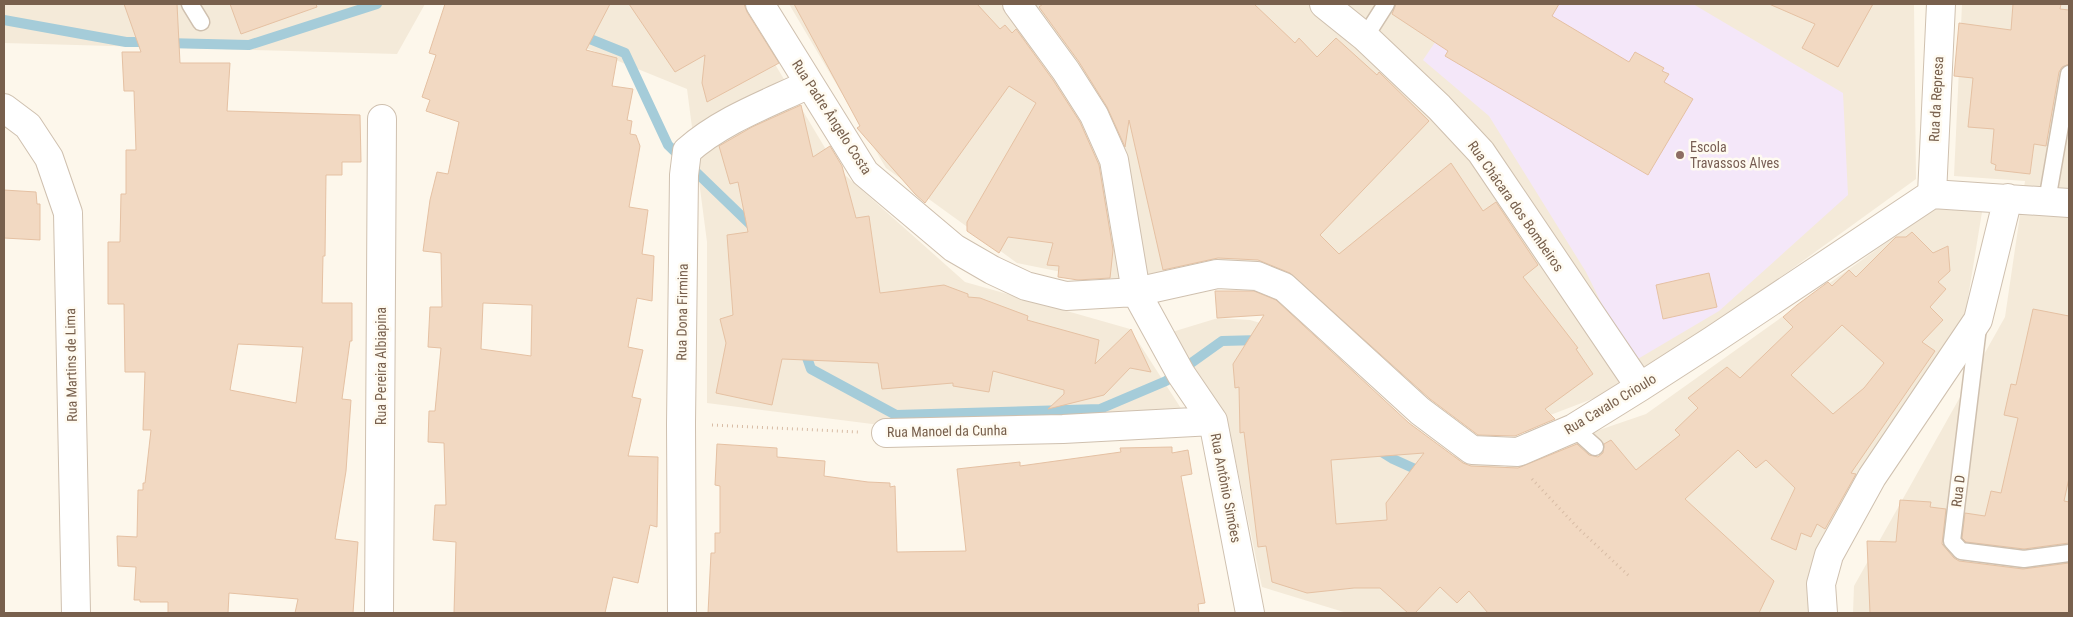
<svg xmlns="http://www.w3.org/2000/svg" width="2073" height="617" viewBox="0 0 2073 617" font-family="'Roboto Condensed',sans-serif">
	<style>
		.residential { fill: #f4ead9 }
		.education { fill: #f4e7f9 }
		.lines { fill: none; stroke-linecap: round; stroke-linejoin: round }
		.stream { stroke: #a5ccd9; stroke-width: 10 }
		.building { fill: #f2d9c2; stroke: #e5c1a3; fill-rule: evenodd }
		.service-casing { stroke: #cfc0af; stroke-width: 19 }
		.minor-casing { stroke: #cfc0af; stroke-width: 30 }
		.path { stroke: #d8bca5; stroke-width: 3; stroke-dasharray: 1 4; stroke-linecap: butt }
		.service { stroke: #fff; stroke-width: 16 }
		.minor { stroke: #fff; stroke-width: 28 }
		.education-dot { fill: #8d6e63; stroke: #fffbf1; stroke-width: 2 }
		.labels { text-anchor: middle; stroke-width: 5; stroke-linejoin: round; paint-order: stroke }
		.street-label { font-size: 14px; fill: #78604d; stroke: #fffbf1 }
		.education-label { font-size: 14px; fill: #785e54; stroke: #fffbf1; text-anchor: start }
	</style>
	<rect width="100%" height="100%" fill="#fdf7eb"/>
	<path class="residential" d="M4,4H425L397,54L4,43Z
		M478,4H739L837,168L965,282L1130,329L1182,410L951,434L707,403V242L687,89Z
		M789,4H1914L1916,179L1648,373L1600,396L1532,422L1486,434L1265,267L1202,261L1155,291L1017,263L886,168Z
		M1962,4H2069V613H1853L1854,586L2005,317L2025,181L1954,176Z
		M1939,205L1982,212L1965,316L1814,613H1347L1262,587L1230,433L1172,332L1218,318L1250,320L1278,328L1428,450L1505,467L1573,439L1646,414Z"/>
	<path class="education" d="M1461,4H1693L1843,93L1848,195L1719,311L1631,363L1586,272L1489,116L1423,60Z"/>
	<g class="lines">
		<path class="stream" d="M4,20L126,42H151
			M580,35L625,53L668,145L755,229
			M165,43L249,45L377,4
			M804,349L811,369L896,415L1100,409L1166,381L1222,341L1260,340
			M1377,449L1393,459L1424,473"/>
	</g>
	<path class="building" d="M124,4H177L180,63H230L227,111L360,115L361,162H342V175H326L325,256H323L322,303H352V341H350L342,399L351,400L346,471L335,539L358,542L353,613H295L298,599L229,593L228,613H168V602H140V600H134L136,567L118,566L117,536L137,537L138,490H143V483H145L151,430H143L145,372H125L124,304H108V242H120L121,194H126V150H136L134,91H124L122,52H141ZM238,344L303,347L296,403L230,390Z
		M230,4H316L317,7L241,34Z
		M445,4H610L586,50L617,58L612,86L633,89L627,120L632,121L630,134L636,135L640,146L629,207L648,210L642,254L654,256L652,301L637,298L628,347L643,350L632,397L641,399L628,456L658,457L657,527L650,525L638,583L613,577L605,613H454L456,542L433,540L435,505H446L444,443L428,442L429,411H435L441,348L428,347L430,307H442L441,253L423,251L430,200L437,172L448,174L459,122L426,111L430,100L422,97L436,55L429,53ZM483,303L532,305L531,356L481,349Z
		M629,4H744L747,12L779,63L707,102L702,83L705,55L675,72Z
		M794,4H977L1000,29L1005,25L1012,33L1016,29L1053,80L1080,122L1099,165L1113,250L1110,278L1078,280L1058,277L1059,266L1047,265L1053,243L1008,237L999,253L967,231V222L1036,103L1009,86L925,203L915,194L857,128L860,126Z
		M1043,4H1254L1295,43L1299,38L1317,57L1336,38L1377,75L1379,72L1429,121L1320,235L1339,254L1451,163L1483,211L1496,202L1538,265L1523,277L1578,348L1576,349L1593,374L1545,409L1555,419L1515,436L1478,435L1430,399L1290,273L1258,260L1218,258L1163,270L1129,120L1125,147L1107,107L1079,62L1039,7Z
		M1396,4H1559L1552,16L1629,62L1635,52L1664,68L1662,71L1669,74L1664,82L1693,99L1648,175L1445,56L1448,51L1392,14Z
		M1769,4H1873L1838,67L1802,48L1815,24Z
		M2013,4H2061L2060,9L2069,10V64L2062,67L2059,72L2046,146L2034,144L2030,174L1995,170L1996,165L1991,163L1994,129L1968,127L1973,78L1954,76L1959,23L2011,30Z
		M801,105L813,157L830,146L842,166L856,218L869,216L880,293L944,285L968,294V297L980,298L1028,316L1027,320L1099,340L1095,364L1131,329L1151,372L1130,368L1104,395L1048,409L1064,394V390L993,371L989,392L953,386V383L882,389L878,363L782,359L772,405L716,393L726,343L720,319L733,315L727,235L748,232L738,182L730,184L719,146L752,127Z
		M4,190L36,192L37,204H40V240L4,238Z
		M1912,232L1933,253L1948,246L1950,271L1938,282L1946,289L1930,307L1943,320L1922,342L1935,351L1851,473L1856,474L1825,529L1817,524L1811,537L1801,533L1796,550L1771,539L1795,488L1766,460L1756,468L1738,450L1685,499L1774,581L1759,613H1488L1469,591L1457,603L1440,587L1415,613H1408L1380,588H1354L1307,593L1272,582L1266,546L1258,547L1244,432L1240,433L1239,387L1235,388L1233,364L1264,315L1217,318L1215,291H1254L1276,300L1409,423L1463,463L1471,466L1518,468L1577,444L1589,455L1598,457L1603,453L1604,444L1611,440L1636,470L1680,435L1675,430L1698,408L1688,398L1727,367L1740,378L1793,327L1783,317L1797,305L1828,282L1832,286L1849,270L1856,277L1896,237H1906ZM1842,325L1884,363L1864,388L1833,414L1791,375ZM1424,453L1386,503L1387,520L1336,524L1331,460Z
		M1709,273L1717,307L1663,319L1656,285Z
		M2033,309L2069,316V478L2064,501L2069,502V543L2024,549L1966,542L1962,538L1965,513L1985,516L1991,491L2001,493L2018,418L2004,415L2011,384L2016,385Z
		M717,444L777,448V457L825,461L824,476L868,482L890,483V487L895,486L897,552L966,551L957,469L1020,462V466L1121,452L1120,448L1172,447V453L1188,450L1192,474L1181,476L1205,603L1198,604L1199,613H708L711,553H715V533H720V486L715,485Z
		M1900,500L1931,502L1930,507L1946,509L1942,544L1954,558L1959,561L2023,569L2069,563V613H1870L1867,541L1896,542Z"/>
	<g class="lines">
		<g class="service-casing">
			<path id="service" d="M190,4L201,22
				M1365,37L1386,4
				M2047,201L2069,74
				M1978,327L1952,541L1961,551L2024,559L2069,553
				M1574,428L1595,447"/>
		</g>
		<g class="minor-casing">
			<path id="minor" d="M760,4L865,173L954,248L992,270L1026,286L1066,296L1136,292L1217,274L1257,276L1284,287L1420,411L1472,450L1518,452L1574,428L1640,387L1713,340L1932,194L2069,203
				M1017,4L1066,71L1094,115L1114,160L1136,292L1181,374L1213,421L1250,613
				M1324,4L1365,37L1439,107L1481,152L1640,387
				M4,108L28,126L49,158L68,213L76,613
				M1932,194L1941,4
				M886,433L1063,429L1213,421
				M379,613L382,119
				M682,613L681,424L684,175L687,151C722,120 767,104 809,84
				M1823,613L1821,584L1829,555L1872,477L1978,320L2008,198"/>
		</g>
		<path class="path" d="M712,425L858,432
			M1532,479L1578,528L1629,576"/>
		<use href="#service" class="service"/>
		<use href="#minor" class="minor"/>
	</g>
	<circle class="education-dot" cx="1680" cy="155" r="5"/>
	<g class="labels">
		<g class="street-label">
			<text transform="translate(1936 99) rotate(-87)" y="5">Rua da Represa</text>
			<text transform="translate(832 117) rotate(57)" y="5">Rua Padre Ângelo Costa</text>
			<text transform="translate(1516 206) rotate(55)" y="5">Rua Chácara dos Bombeiros</text>
			<text transform="translate(682 312) rotate(-89)" y="5">Rua Dona Firmina</text>
			<text transform="translate(71 365) rotate(-91)" y="5">Rua Martins de Lima</text>
			<text transform="translate(381 366) rotate(-90)" y="5">Rua Pereira Albiapina</text>
			<text transform="translate(1610 404) rotate(-31)" y="5">Rua Cavalo Crioulo</text>
			<text transform="translate(947 431) rotate(-1)" y="5">Rua Manoel da Cunha</text>
			<text transform="translate(1226 488) rotate(79)" y="5">Rua Antônio Simões</text>
			<text transform="translate(1958 491) rotate(-83)" y="5">Rua D</text>
		</g>
		<g class="education-label">
			<text x="1690" y="152">Escola<tspan x="1690" dy="16">Travassos Alves</tspan></text>
		</g>
	</g>
	<rect width="2073" height="617" fill="none" stroke="#78604d" stroke-width="10"/>
</svg>
